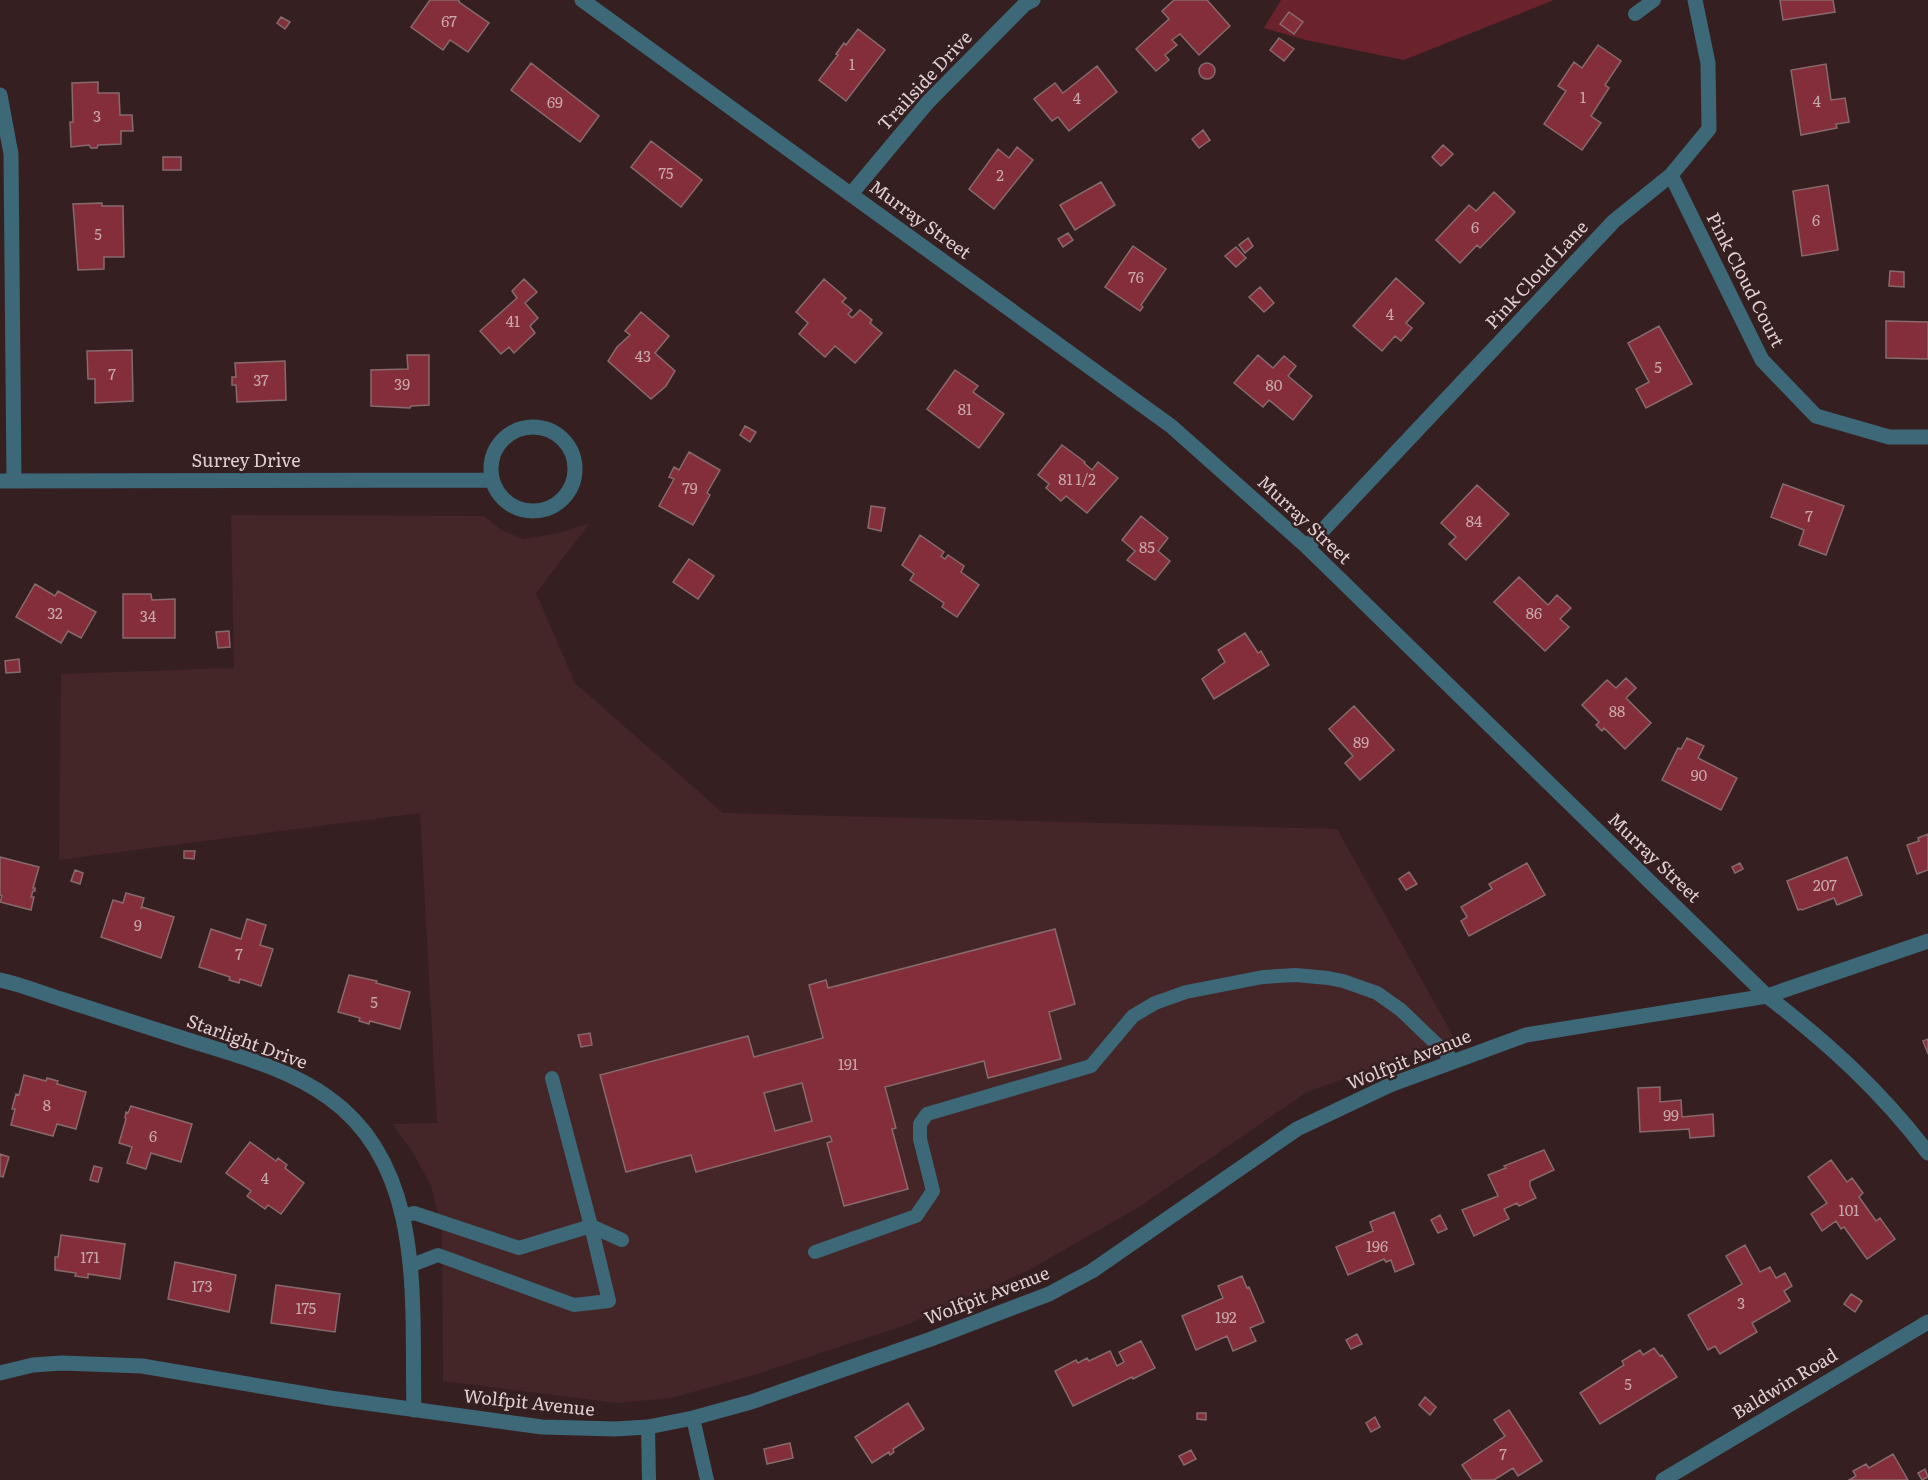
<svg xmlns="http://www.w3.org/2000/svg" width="1928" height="1480" viewBox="0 0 1928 1480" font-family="Literata,serif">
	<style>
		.built { fill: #442528 }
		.green { fill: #6a222d }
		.building { fill: #852e3b; stroke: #876a6c; stroke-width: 1.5; fill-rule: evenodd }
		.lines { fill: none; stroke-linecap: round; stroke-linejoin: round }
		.service { stroke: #3c6877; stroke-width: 14 }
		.minor { stroke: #3c6877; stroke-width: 15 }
		.tertiary { stroke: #3c6877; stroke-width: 15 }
		.labels { text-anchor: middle; stroke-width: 5; stroke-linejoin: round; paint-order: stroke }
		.number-label { font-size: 15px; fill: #c8a7ab }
		.street-label { font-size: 18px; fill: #dfcfd0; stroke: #361f21 }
	</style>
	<rect width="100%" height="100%" fill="#361f21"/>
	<path class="built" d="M231,515L484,516L501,530L524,539L559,533L590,523L536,593L575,683L723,813L1337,829L1455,1039L1307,1092L1139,1207L1029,1270L906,1325L754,1375L671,1398L616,1403L443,1381L442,1231L431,1185L414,1155L393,1124L437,1123L420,813L59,860L61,674L234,668Z"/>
	<path class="green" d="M1281,0H1554L1404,60L1306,40L1264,28Z"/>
	<path class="building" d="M430,0H459V2L489,23L468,52L450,40L443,50L411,27Z
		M1174,0H1207L1230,26L1199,55L1180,34L1172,40L1177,45L1165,55L1169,60L1156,71L1136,49L1169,19L1162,11Z
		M1780,0H1833L1835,12L1783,20Z
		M1289,12L1303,22L1294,34L1280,24Z
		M281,17L290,22L285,29L277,23Z
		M858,29L885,50L846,101L819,80L838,55L836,54L844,43L846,45Z
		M1279,38L1294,49L1284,61L1270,50Z
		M1598,45L1621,61L1605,85L1609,88L1591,116L1601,123L1582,150L1544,124L1566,91L1558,86L1574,62L1582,68Z
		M531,63L599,116L580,142L511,90Z
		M1199 71a8 8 0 1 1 16 0a8 8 0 1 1-16 0Z
		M1826,64L1831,100L1845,98L1849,122L1836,124L1837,128L1801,135L1791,70Z
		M1097,66L1117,92L1069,131L1058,117L1052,121L1034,99L1055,83L1063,93Z
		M98,82V93H119L120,115H132L133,131H121V144L98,145L97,148H91L89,145L71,147L70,122H73L72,83Z
		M1203,130L1210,140L1199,148L1192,139Z
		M651,141L702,180L681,207L631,167Z
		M1443,145L1453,154L1441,166L1432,157Z
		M1017,147L1033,160L994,209L969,189L998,149L1009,158Z
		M163,157H181V170H163Z
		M1101,182L1115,205L1075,230L1060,205Z
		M1828,185L1838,250L1802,256L1793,191Z
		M1494,192L1515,212L1480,248L1477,245L1460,263L1436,240L1469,205L1476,211Z
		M102,203V206H123L124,257H104V269L78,270L73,204Z
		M1068,233L1073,240L1063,247L1058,239Z
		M1248,238L1253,246L1245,253L1239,245Z
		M1133,246L1166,269L1141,305L1143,307L1140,311L1105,287Z
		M1236,247L1246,258L1236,267L1225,256Z
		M1890,271L1904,272V287L1889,286Z
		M1396,278L1424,303L1406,323L1412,328L1401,341L1395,336L1382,351L1353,326Z
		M524,279L537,292L525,303L538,318L530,326L535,333L514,353L509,347L501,354L480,331L517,298L512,291Z
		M824,279L846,298L842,302L852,310L848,314L852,318L860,310L872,320L870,323L882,333L855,363L835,346L825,357L799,334L808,323L796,312Z
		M1260,287L1274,303L1264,312L1249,297Z
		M641,312L669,336L655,353L675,371L666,386L651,399L608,361L617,347L630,335L625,331Z
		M1886,321L1928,322V359L1886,358Z
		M1659,326L1692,384L1646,408L1636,389L1649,382L1628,343Z
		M132,350L133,401L95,403V379H88L87,351Z
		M407,355H429V405L411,406L410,408L371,406V370L408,369Z
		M1258,355L1273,368L1284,356L1296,366L1288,376L1312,396L1293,420L1269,400L1263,407L1234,383Z
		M285,361L286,400L237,402L236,385H232V377H236L235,363Z
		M955,370L978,386L973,392L1004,414L979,448L927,409Z
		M745,426L756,432L750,442L740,435Z
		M1062,445L1085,462L1084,463L1092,470L1098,462L1118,478L1087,513L1066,496L1061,501L1046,488L1049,484L1038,475Z
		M689,452L720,470L707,493L710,495L693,525L659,506L674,479L669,477L674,467L679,470Z
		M1783,484L1844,506L1826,555L1799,545L1804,530L1771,517Z
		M1477,485L1509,514L1466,560L1449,544L1456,537L1441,523Z
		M871,506L885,508L881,531L868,528Z
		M1141,516L1168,538L1158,551L1170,561L1155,580L1127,560L1135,551L1122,540Z
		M920,535L944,552L941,556L945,559L948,555L964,566L961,572L979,585L957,617L942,607L944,603L910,580L914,574L902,565Z
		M689,559L714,576L698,599L673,582Z
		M1519,577L1548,605L1557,595L1571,608L1560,619L1569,627L1545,651L1494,602Z
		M35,584L55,596L58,591L96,612L81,638L68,631L61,643L16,617Z
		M123,594H151L152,600L175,599V638H123Z
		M229,631L230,647L218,648L216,632Z
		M1245,633L1258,653L1261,651L1269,665L1214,699L1202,679L1225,662L1218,650Z
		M19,659L20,672L6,673L5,661Z
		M1626,678L1636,688L1626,698L1651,723L1625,749L1604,728L1602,731L1596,725L1599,722L1582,705L1607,680L1616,688Z
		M1354,706L1394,750L1360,780L1345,763L1353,756L1329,729Z
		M1687,738L1704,746L1698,758L1737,778L1721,810L1662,780L1678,748L1681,749Z
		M1928,834V870L1917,874L1907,845L1919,841L1918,838Z
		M184,851H195L194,859L184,858Z
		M0,857L39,867L33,888H35V891H33L31,897H34L31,910L0,902L2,896L0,895Z
		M1847,857L1862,895L1837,905L1834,898L1802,910L1801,909L1798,910L1787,881Z
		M1527,863L1545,895L1469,936L1461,921L1467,917L1461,907L1492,889L1489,884Z
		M1740,863L1743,869L1735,873L1732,867Z
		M75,870L83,873L80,884L71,881Z
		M1409,872L1417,884L1406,890L1399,879Z
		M126,893L144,898L141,909L142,907L174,917L161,958L101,937L113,900L123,903Z
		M247,919L266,925L260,945L273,949L261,986L240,979L239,983L229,980L230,977L199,967L211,929L241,939Z
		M1055,929L1075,1004L1049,1012L1061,1059L988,1078L984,1061L885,1087L896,1128L892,1129L908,1189L844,1206L827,1143L832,1141L830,1136L696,1172L691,1155L626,1172L600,1075L748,1036L754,1057L823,1038L809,985L826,980L828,988ZM802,1083L812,1121L775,1131L764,1093Z
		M349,975L377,981L376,983L410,992L400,1029L370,1021L369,1024L359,1021L360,1018L338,1012Z
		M590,1033L592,1045L581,1047L578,1035Z
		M1928,1039V1054L1923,1041Z
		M24,1075L46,1081L47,1078L58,1081L57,1084L86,1092L76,1129L57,1124L53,1136L11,1125L15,1109H12L16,1094L19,1095Z
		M1660,1087V1102L1681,1100L1682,1117L1713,1114L1714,1136L1690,1138L1689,1129L1640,1132L1638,1088Z
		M131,1106L192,1124L181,1162L151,1153L146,1169L127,1163L132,1147L119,1143L126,1119L125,1118L126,1112L128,1113Z
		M250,1142L276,1161L278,1158L287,1165L285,1168L304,1183L281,1214L268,1205L265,1209L247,1196L251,1191L226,1173Z
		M1544,1150L1554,1170L1530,1181V1186L1536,1198L1519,1206L1517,1203L1504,1209L1509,1219L1474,1236L1462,1210L1498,1196L1488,1175L1506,1168L1504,1166Z
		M0,1154L9,1157L3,1177L0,1176Z
		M1831,1160L1847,1182L1852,1178L1863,1193L1859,1197L1876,1221L1880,1218L1895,1239L1867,1259L1844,1227L1841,1229L1836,1221L1822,1231L1811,1214L1827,1203L1808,1177Z
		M94,1166L102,1168L98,1182L90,1180Z
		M1394,1212L1414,1264L1395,1272L1391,1260L1386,1262L1384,1259L1348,1275L1336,1247L1373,1231L1370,1222Z
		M1440,1215L1447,1229L1438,1233L1431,1220Z
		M61,1235L125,1244L120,1279L88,1274V1278L75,1276L76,1273L55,1270V1257H58Z
		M1745,1245L1760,1272L1770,1267L1776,1278L1785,1273L1792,1286L1784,1291L1790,1301L1752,1323L1757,1332L1720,1354L1715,1346L1708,1350L1688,1315L1742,1284L1726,1256Z
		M175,1262L236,1275L229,1312L168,1299Z
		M1242,1276L1247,1288L1249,1287L1264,1322L1250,1328L1256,1341L1233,1351L1227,1336L1196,1350L1182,1316L1223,1298L1218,1286Z
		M276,1285L340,1294L335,1332L271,1323Z
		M1851,1294L1862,1301L1855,1312L1844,1304Z
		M1357,1334L1362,1344L1351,1349L1346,1340Z
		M1141,1341L1155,1368L1133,1379L1132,1377L1073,1406L1055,1371L1076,1360L1078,1363L1087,1358L1089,1361L1110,1351L1117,1366L1124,1362L1119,1352Z
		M1654,1348L1660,1356L1662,1355L1677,1377L1600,1424L1580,1393L1624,1365L1622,1361L1640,1350L1643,1355Z
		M1425,1397L1436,1407L1430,1415L1419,1405Z
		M908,1403L924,1429L893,1449L894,1452L890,1455L889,1452L872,1463L855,1437Z
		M1509,1410L1542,1461L1518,1476L1513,1468L1494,1480H1472L1462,1465L1505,1436L1494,1420Z
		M1197,1413H1206V1420L1197,1419Z
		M1375,1417L1380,1427L1371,1432L1366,1423Z
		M790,1443L793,1458L767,1464L764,1449Z
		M1191,1450L1196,1459L1184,1465L1179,1456Z
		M1893,1454L1908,1480H1849L1856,1476L1853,1471L1866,1464L1869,1468Z
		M1925,1469L1928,1477L1922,1480L1918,1473Z"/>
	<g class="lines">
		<path class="service" d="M1635,14L1654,0
			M404,1216L414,1213L519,1248L591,1226L622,1240
			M815,1252L916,1216L933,1191L920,1139V1124L927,1114L1091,1066L1133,1016L1155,1003L1186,992L1263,977L1296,975L1328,978L1343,981L1377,993L1401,1010L1454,1061
			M412,1265L438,1255L574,1305L609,1301L591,1226L552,1078
			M693,1418L707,1480
			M648,1427L649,1480"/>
		<path class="minor" d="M582,0L1171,426L1307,547L1767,996C1828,1043 1881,1091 1928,1153
			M0,95L11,154L14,481
			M1671,175L1762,360L1816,416L1889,437H1928
			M851,194L928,102L1025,4L1033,0
			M491 469a42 42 0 1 1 84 0a42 42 0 1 1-84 0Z
			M0,481L492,480
			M1307,547L1614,221L1671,175L1709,129L1708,63L1695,0
			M0,980C21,984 41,993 61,999C101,1012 142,1025 182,1038C231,1054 287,1067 329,1098C427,1168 411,1304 414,1410
			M1663,1480L1928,1322"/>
		<path class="tertiary" d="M0,1373L33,1365L62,1363L142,1366L330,1398L542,1427L615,1429L648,1427L693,1418L751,1402L931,1339L1049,1294L1092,1271L1297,1129L1390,1085L1526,1035L1767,996L1928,941"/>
	</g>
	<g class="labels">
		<g class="number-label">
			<text x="449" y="27">67</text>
			<text x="852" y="70">1</text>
			<text x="1583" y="103">1</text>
			<text x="1077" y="104">4</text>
			<text x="1817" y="107">4</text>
			<text x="555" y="108">69</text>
			<text x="97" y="122">3</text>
			<text x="666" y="179">75</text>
			<text x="1000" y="181">2</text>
			<text x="1816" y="226">6</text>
			<text x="1475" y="233">6</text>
			<text x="98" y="240">5</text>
			<text x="1136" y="283">76</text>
			<text x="1390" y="320">4</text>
			<text x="513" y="327">41</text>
			<text x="643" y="362">43</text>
			<text x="1658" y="373">5</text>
			<text x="112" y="380">7</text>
			<text x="261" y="386">37</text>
			<text x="402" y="390">39</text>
			<text x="1274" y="391">80</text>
			<text x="965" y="415">81</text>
			<text x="1077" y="485">81 1/2</text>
			<text x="690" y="494">79</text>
			<text x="1809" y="522">7</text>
			<text x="1474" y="527">84</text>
			<text x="1147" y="553">85</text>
			<text x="55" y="619">32</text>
			<text x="1534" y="619">86</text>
			<text x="148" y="622">34</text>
			<text x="1617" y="717">88</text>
			<text x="1361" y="748">89</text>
			<text x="1699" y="781">90</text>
			<text x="1825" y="891">207</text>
			<text x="138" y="931">9</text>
			<text x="239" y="960">7</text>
			<text x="374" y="1008">5</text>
			<text x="848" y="1070">191</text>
			<text x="47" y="1111">8</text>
			<text x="1671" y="1121">99</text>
			<text x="153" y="1142">6</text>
			<text x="265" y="1184">4</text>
			<text x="1849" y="1216">101</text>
			<text x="1377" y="1252">196</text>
			<text x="90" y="1263">171</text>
			<text x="202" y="1292">173</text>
			<text x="1741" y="1309">3</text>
			<text x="306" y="1314">175</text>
			<text x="1226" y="1323">192</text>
			<text x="1628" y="1390">5</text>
			<text x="1503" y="1460">7</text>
		</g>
		<g class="street-label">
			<text transform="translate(925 81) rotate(-47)" y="6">Trailside Drive</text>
			<text transform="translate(920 220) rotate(36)" y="6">Murray Street</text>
			<text transform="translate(1537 275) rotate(-47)" y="6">Pink Cloud Lane</text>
			<text transform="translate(1745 280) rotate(63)" y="6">Pink Cloud Court</text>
			<text x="246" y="467">Surrey Drive</text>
			<text transform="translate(1304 520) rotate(43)" y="6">Murray Street</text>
			<text transform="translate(1654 858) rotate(44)" y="6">Murray Street</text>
			<text transform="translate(247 1042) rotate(20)" y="6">Starlight Drive</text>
			<text transform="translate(1409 1060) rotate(-22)" y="6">Wolfpit Avenue</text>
			<text transform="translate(987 1296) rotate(-21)" y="6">Wolfpit Avenue</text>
			<text transform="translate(1785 1384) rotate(-31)" y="6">Baldwin Road</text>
			<text transform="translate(529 1403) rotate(6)" y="6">Wolfpit Avenue</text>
		</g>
	</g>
</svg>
